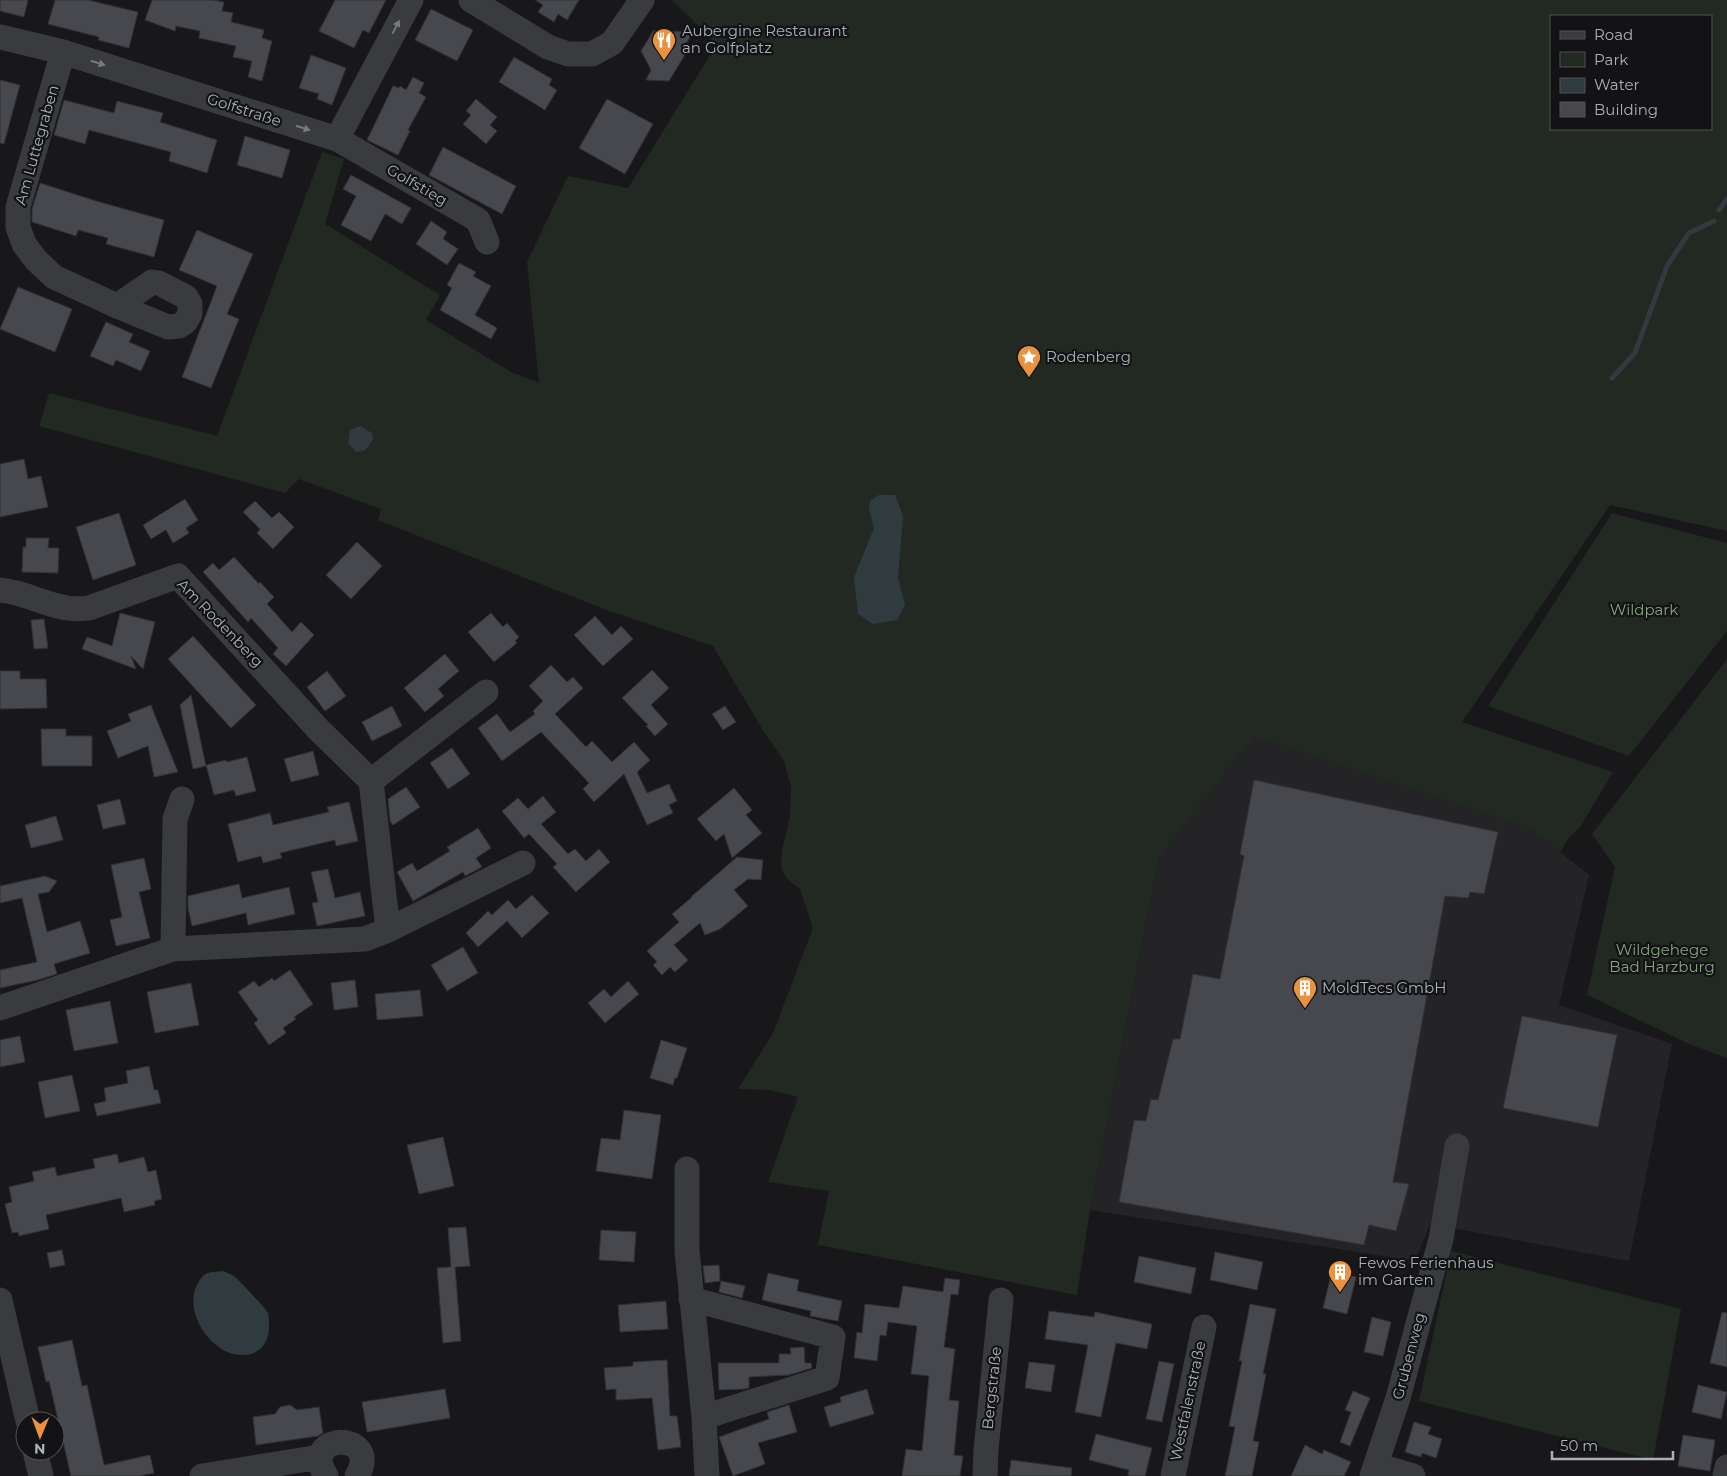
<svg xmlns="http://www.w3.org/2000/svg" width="1727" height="1476" viewBox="0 0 1727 1476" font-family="Montserrat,sans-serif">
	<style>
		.built { fill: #242427 }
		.green { fill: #222922; fill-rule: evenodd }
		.water { fill: #303b3f }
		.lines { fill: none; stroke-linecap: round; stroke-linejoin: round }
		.stream { stroke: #303b3f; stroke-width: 5 }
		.building { fill: #47484d; stroke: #323235 }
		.minor { stroke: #393b3e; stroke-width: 25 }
		.oneway { fill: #777c82 }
		.labels { text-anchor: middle; stroke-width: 4.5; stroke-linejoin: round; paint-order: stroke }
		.poi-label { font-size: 15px; fill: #aab1b9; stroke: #131315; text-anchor: start }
		.street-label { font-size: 15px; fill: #aab1b9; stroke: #131315 }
		.park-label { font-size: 15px; fill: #86a382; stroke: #131315 }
	</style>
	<rect width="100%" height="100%" fill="#18181a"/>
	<path class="built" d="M1254,737L1531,829L1589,875L1559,1005L1672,1044L1629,1261L1430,1224L1415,1261L1090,1210L1159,858Z"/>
	<path class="green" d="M672,0H1727V531L1610,505L1462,722L1613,772L1580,827L1568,839L1560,852L1531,829L1254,737L1159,858L1090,1210L1077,1295L818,1245L829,1191L768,1182L798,1097L769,1090L738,1089L773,1033L813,928L800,889L787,879L781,867L782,851L790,816L791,787L784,761L761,727L713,646L604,609L378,520L381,509L299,479L285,493L39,426L49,393L217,436L322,152L344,159L325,224L440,295L426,320L511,372L539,383L527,262L568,176L628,188L717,44ZM1551,16H1711V129H1551Z
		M1612,513L1727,543V631L1629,756L1488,706Z
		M1727,659V1058L1689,1044L1587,995L1615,867L1592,834Z
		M1451,1251L1681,1309L1653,1460L1419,1401Z"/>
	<path class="water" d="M360,426L372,433L373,439L366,450L356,452L348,443L350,430Z
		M879,495H895L903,516L898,578L905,605L897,620L873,624L858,614L854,577L874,528L869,510L870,501Z
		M223,1271C227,1273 231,1274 234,1276C239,1280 265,1308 268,1313C269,1316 269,1321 269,1324C270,1341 261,1355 243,1355C213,1357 181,1311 198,1283C201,1278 203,1275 208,1273C213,1271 219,1272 223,1271Z"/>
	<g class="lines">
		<path class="stream" d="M1719,210L1727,199
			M1612,378L1635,353L1667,266L1689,233L1714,221"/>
	</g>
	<path class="building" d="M0,0H28L24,17L0,11Z
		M55,0H88L138,12L129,48L98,40L99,37L48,24Z
		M152,0H213L224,2L222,11L233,13L231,22L264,30L262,38L272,41L262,81L248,77L252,61L233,57L236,46L199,38L200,31L176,26L175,31L145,20Z
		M335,0H386L369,33L363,30L354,48L319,31Z
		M535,0H579L567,20L558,14L554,22L538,12L543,5Z
		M431,9L473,30L457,61L415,40Z
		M653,31L693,32L684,47L686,53L669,81L646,80L651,70L641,51Z
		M311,55L346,68L332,105L317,99L319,94L299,88Z
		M514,57L552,79L549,85L557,90L545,110L499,82Z
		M413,77L424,83L419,93L426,97L408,130L410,131L398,155L367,140L393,86L399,88L400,86L406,90Z
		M0,80L20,85L4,144L0,143Z
		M476,99L497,117L490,125L497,131L486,144L463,124L471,115L466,111Z
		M607,99L653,124L625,174L579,148Z
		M64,100L114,113L117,101L163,113L160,122L217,140L207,173L169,161L171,152L89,130L85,144L54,135Z
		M245,136L290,150L282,178L237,165Z
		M443,147L516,186L502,214L429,175Z
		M351,175L411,208L402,224L385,214L371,241L341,225L356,196L343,189Z
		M40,183L96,201L164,220L154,257L106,244L108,238L78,230L76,236L32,222V209Z
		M431,221L447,232L443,239L458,249L447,265L416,244Z
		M197,230L253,254L227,314L239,319L211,388L182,377L217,286L179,270Z
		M459,263L476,272L473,276L491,286L475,315L497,328L491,339L440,310L452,288L447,285Z
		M18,287L72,309L55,352L0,329Z
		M106,322L133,334L129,342L150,351L141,371L116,360L113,366L90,356Z
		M24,459L28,479L41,476L48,507L0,517V464Z
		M185,499L198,520L186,528L189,533L173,543L166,530L151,539L143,525Z
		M255,501L272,518L279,512L294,527L273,549L257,533L260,529L243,512Z
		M119,513L136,565L93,580L76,527Z
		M26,538H49L48,548H59L58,573L22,572L23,547H26Z
		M357,542L382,566L351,599L326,575Z
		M234,557L259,584L260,582L274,597L267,604L292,632L301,622L314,635L286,666L273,654L278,648L251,618L248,622L203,572L213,563L219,570Z
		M120,613L155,622L143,669L131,656L136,669L82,649L87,637L112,646Z
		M491,613L503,627L507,623L519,637L515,641L517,643L494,662L468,632Z
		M595,616L612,635L621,626L633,639L603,666L574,635Z
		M44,619L48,648L34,649L31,620Z
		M193,636L256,705L231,728L168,659Z
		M445,654L459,671L438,689L444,696L425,712L404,688Z
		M551,665L567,682L573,677L583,688L555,714L586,747L592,741L612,762L634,742L650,760L637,772L647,793L669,784L677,801L669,805L673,813L647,825L624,774L594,802L583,789L589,783L541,732L502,761L478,728L497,714L510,732L535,714L533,711L543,701L529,686Z
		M652,670L669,688L651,705L668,724L655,736L646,726L648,725L622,698Z
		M0,671H20V679H46L47,708L0,709Z
		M327,671L346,696L325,711L307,687Z
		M191,695L206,766L193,769L180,705Z
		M151,705L156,718L178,772L154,777L148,746L118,758L107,731L131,721L128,714Z
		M392,706L402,726L372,741L362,722Z
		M725,706L736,722L723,730L712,714Z
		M41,729H66V736H92V766H42Z
		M452,748L470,774L448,789L430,763Z
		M313,751L319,775L291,782L284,759Z
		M247,757L256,791L236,796L234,790L214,795L206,765L226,760L227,762Z
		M1254,780L1498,832L1484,894L1470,892L1468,898L1445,896L1393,1182L1409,1184L1396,1231L1369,1225L1364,1245L1119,1202L1134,1120L1146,1121L1151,1099L1158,1100L1173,1039H1180L1193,974L1220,979L1244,856L1240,854Z
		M406,787L420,807L393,825L390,821L388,799Z
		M734,788L752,810L746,815L762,833L732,858L724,834L716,841L697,819Z
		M543,796L556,812L541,824L568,854L575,849L586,861L599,849L610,862L576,892L553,867L557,864L529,834L524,838L502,811L518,798L528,809Z
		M120,799L126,824L103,829L97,805Z
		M349,802L358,841L336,846L335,840L280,853L282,858L263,863L261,856L238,862L228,824L270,813L273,825L329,812L327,807Z
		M56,816L63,840L31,848L25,825Z
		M478,828L491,848L476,858L482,867L465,876L463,872L413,901L397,872L412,863L417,871L450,851L447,847Z
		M737,857L763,860L761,880L748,879L734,890L748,906L720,929L705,935L700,923L674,945L688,960L675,972L670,967L662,975L653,965L657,962L647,951L679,922L672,914L691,898L692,896Z
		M144,858L151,889L139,892L150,938L116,946L110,920L122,917L111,865Z
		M328,869L335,898L360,892L365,916L317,926L312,903L318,902L311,872Z
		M45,876L57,881L49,892L38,894L47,932L80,921L90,953L54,964L57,974L38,980L0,988V970L37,962L22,898L0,903V886Z
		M239,884L242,898L289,887L295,914L248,925L246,913L192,926L188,908V896Z
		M532,895L549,913L522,938L507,921L478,947L466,933L488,911L492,915L508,900L516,909Z
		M463,947L478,973L447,991L431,965Z
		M290,970L313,1004L294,1017L296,1019L283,1028L286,1033L269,1045L254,1023L258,1020L238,992L254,981L259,987L272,978L274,981Z
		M355,980L358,1007L334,1010L331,983Z
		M628,981L639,994L605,1023L588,1003L604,989L611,997Z
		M191,983L199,1025L155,1033L147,992Z
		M420,990L423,1016L377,1020L375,994Z
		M110,1001L118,1043L74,1051L66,1010Z
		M1522,1016L1617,1035L1598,1127L1503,1108Z
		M20,1036L25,1062L0,1067V1040Z
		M661,1040L687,1048L677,1078H675L673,1085L650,1078Z
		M149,1066L154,1090H158L161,1103L97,1116L94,1104L106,1101L104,1088L128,1083L126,1071Z
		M72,1075L80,1111L45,1118L38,1082Z
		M624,1110L661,1115L652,1179L596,1171L601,1138L620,1140Z
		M443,1137L454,1186L419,1194L407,1145Z
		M117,1154L119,1163L144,1157L148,1172L156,1170L162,1199L154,1201L155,1205L124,1212L121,1198L46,1215L49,1229L19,1236L18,1232L12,1233L5,1204L12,1202L9,1187L34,1181L32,1172L55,1167L57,1176L95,1168L93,1159Z
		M466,1227L470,1266L455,1267L461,1341L443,1343L437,1268L451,1267L448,1228Z
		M601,1230L636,1232L634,1262L599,1260Z
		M62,1250L65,1265L50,1268L47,1253Z
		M1215,1252L1263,1262L1257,1290L1210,1280Z
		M1139,1256L1196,1268L1191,1294L1134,1282Z
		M719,1265L720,1281L705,1283L703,1266Z
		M1332,1271L1356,1277L1347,1314L1323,1308Z
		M768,1273L799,1280L797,1291L842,1301L838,1321L810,1316L811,1311L762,1300Z
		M945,1278L960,1280L958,1295L951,1294L944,1347L955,1349L949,1400L959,1401L954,1455L963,1456L960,1476H902L906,1449L922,1451L929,1376L911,1374L917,1326L888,1322L886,1336L880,1335L877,1361L854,1358L857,1332L862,1333L865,1304L899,1308L903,1286L943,1292Z
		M721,1281L745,1286L742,1298L719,1292Z
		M666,1301L668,1329L620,1332L618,1305Z
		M1250,1304L1276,1309L1263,1374H1266L1253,1441L1259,1442L1252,1476H1225L1235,1427L1229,1426L1242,1361H1239Z
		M1049,1311L1094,1317L1095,1312L1152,1324L1147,1349L1116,1343L1101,1417L1075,1412L1088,1345L1045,1339Z
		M1722,1312L1727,1313V1367L1710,1363Z
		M1372,1317L1391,1322L1383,1356L1364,1352Z
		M72,1340L82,1386L87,1385L104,1465L150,1455L154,1473L139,1476H71L49,1381L46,1382L38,1347Z
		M804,1347L805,1363H811L812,1368L789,1375L749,1377V1388L744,1389L719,1390L718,1363H779V1354H791L790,1348Z
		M667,1360L670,1416H677L681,1447L658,1450L652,1398L616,1400V1389L606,1390L604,1368L633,1366V1362Z
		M1159,1361L1174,1364L1162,1422L1146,1419Z
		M1029,1362L1055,1365L1051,1392L1025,1388Z
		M1698,1385L1727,1392L1721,1419L1692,1412Z
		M445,1389L450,1418L367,1432L362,1402Z
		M867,1389L874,1414L830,1427L824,1407L841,1402L840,1397Z
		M1353,1391L1370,1398L1350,1446L1340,1442L1351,1412L1345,1410Z
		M290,1405L297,1410L319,1407L323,1433L318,1436L256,1445L253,1417L275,1414L280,1407Z
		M789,1405L797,1432L758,1443L765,1464L733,1476L719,1437L769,1419L767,1412Z
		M1414,1422L1431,1427L1428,1434L1442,1439L1436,1458L1422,1453L1421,1457L1405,1452Z
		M1096,1434L1152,1448L1145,1476H1128L1129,1470L1089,1460Z
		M1683,1435L1715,1440L1710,1471L1678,1466Z
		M1305,1445L1322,1454L1324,1450L1351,1462L1344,1476H1291Z
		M1011,1460L1072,1468L1071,1476H1009Z"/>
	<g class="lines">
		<path class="minor" d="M471,0L548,47L568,54H592L612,43L642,0
			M0,37L63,52L337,139L411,0
			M63,52L18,207V227L24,244L36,260L54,277L102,299L117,306L168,327L179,326L185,322L190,314V304L186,297L159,283L152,282L117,306
			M337,139L478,220L487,242
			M0,590C32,593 56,613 89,608L178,576L318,729L371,781L388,930
			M371,781L486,692
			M173,949L175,819L182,799
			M0,1008L173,949L365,939L388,930L523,863
			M687,1169V1251L704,1417L707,1476
			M691,1299L833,1337L827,1378L704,1417
			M0,1300L28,1421
			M35,1451L41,1476
			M1376,1465L1413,1476
			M202,1476L320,1457
			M326,1476C298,1432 383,1430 357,1476
			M985,1476L986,1450L1001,1300
			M1173,1476L1204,1327
			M1372,1476L1398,1398L1441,1239L1457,1146
			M1725,1476L1727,1467"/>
	</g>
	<defs><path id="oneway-solid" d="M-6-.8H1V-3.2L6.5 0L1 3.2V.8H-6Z" transform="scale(1.25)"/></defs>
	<g class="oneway">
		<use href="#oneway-solid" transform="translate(396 27) rotate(-62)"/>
		<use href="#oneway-solid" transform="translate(98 63) rotate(18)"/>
		<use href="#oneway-solid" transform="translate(303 128) rotate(18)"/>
	</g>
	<defs>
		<g id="restaurant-pin" transform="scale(1.25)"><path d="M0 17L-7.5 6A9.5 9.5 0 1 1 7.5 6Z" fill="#ea923f" stroke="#131315"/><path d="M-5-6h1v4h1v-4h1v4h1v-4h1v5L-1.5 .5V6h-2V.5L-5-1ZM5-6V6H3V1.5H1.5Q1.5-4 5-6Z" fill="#fff"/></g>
		<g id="sight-pin" transform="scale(1.25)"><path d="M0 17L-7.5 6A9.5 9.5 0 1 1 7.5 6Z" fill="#ea923f" stroke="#131315"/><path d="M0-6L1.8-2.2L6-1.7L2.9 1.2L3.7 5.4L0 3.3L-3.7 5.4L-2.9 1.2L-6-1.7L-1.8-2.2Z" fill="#fff"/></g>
		<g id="building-pin" transform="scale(1.25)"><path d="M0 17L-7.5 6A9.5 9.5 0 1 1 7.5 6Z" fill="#ea923f" stroke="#131315"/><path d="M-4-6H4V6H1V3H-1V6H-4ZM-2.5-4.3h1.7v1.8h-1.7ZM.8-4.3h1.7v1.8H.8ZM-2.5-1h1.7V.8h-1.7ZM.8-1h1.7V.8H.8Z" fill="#fff"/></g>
	</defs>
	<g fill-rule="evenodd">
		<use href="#restaurant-pin" x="664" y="40"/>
		<use href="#sight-pin" x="1029" y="357"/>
		<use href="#building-pin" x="1305" y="988"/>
		<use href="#building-pin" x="1340" y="1272"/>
	</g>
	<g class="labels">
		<g class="poi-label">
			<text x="682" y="36">Aubergine Restaurant<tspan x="682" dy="17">an Golfplatz</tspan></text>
			<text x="1046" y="362">Rodenberg</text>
			<text x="1322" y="993">MoldTecs GmbH</text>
			<text x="1358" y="1268">Fewos Ferienhaus<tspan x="1358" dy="17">im Garten</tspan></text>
		</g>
		<g class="street-label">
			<text transform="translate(244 110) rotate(18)" y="5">Golfstraße</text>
			<text transform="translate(37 145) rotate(-74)" y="5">Am Luttegraben</text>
			<text transform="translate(417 185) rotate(30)" y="5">Golfstieg</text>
			<text transform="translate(220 623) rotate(46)" y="5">Am Rodenberg</text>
			<text transform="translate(1409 1356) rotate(-75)" y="5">Grubenweg</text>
			<text transform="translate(992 1388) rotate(-84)" y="5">Bergstraße</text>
			<text transform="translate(1188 1401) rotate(-78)" y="5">Westfalenstraße</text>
		</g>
		<g class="park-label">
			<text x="1644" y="615">Wildpark</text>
			<text x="1662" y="955">Wildgehege<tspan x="1662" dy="17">Bad Harzburg</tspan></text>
		</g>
	</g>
	<rect x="1550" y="15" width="162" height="115" fill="#131315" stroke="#4f5257"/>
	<rect x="1560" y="31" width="25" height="8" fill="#393b3e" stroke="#4f5257"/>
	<text x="1594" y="40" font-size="15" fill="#aab1b9">Road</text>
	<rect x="1560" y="52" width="25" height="15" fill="#222922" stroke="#4f5257"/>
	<text x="1594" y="65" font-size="15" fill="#aab1b9">Park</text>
	<rect x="1560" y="78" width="25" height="15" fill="#303b3f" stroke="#4f5257"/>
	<text x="1594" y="90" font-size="15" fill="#aab1b9">Water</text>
	<rect x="1560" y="102" width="25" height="15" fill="#47484d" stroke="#4f5257"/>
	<text x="1594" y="115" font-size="15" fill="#aab1b9">Building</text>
	<g transform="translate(40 1436) rotate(181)"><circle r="24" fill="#131315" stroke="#4f5257"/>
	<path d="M0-4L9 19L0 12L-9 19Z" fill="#ea923f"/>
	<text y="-8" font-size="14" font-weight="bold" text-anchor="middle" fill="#aab1b9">N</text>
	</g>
	<path d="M1552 1451v8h121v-8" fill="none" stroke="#aab1b9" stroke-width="2.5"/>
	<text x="1560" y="1451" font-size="15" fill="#aab1b9" stroke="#131315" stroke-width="4" paint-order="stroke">50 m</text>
</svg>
